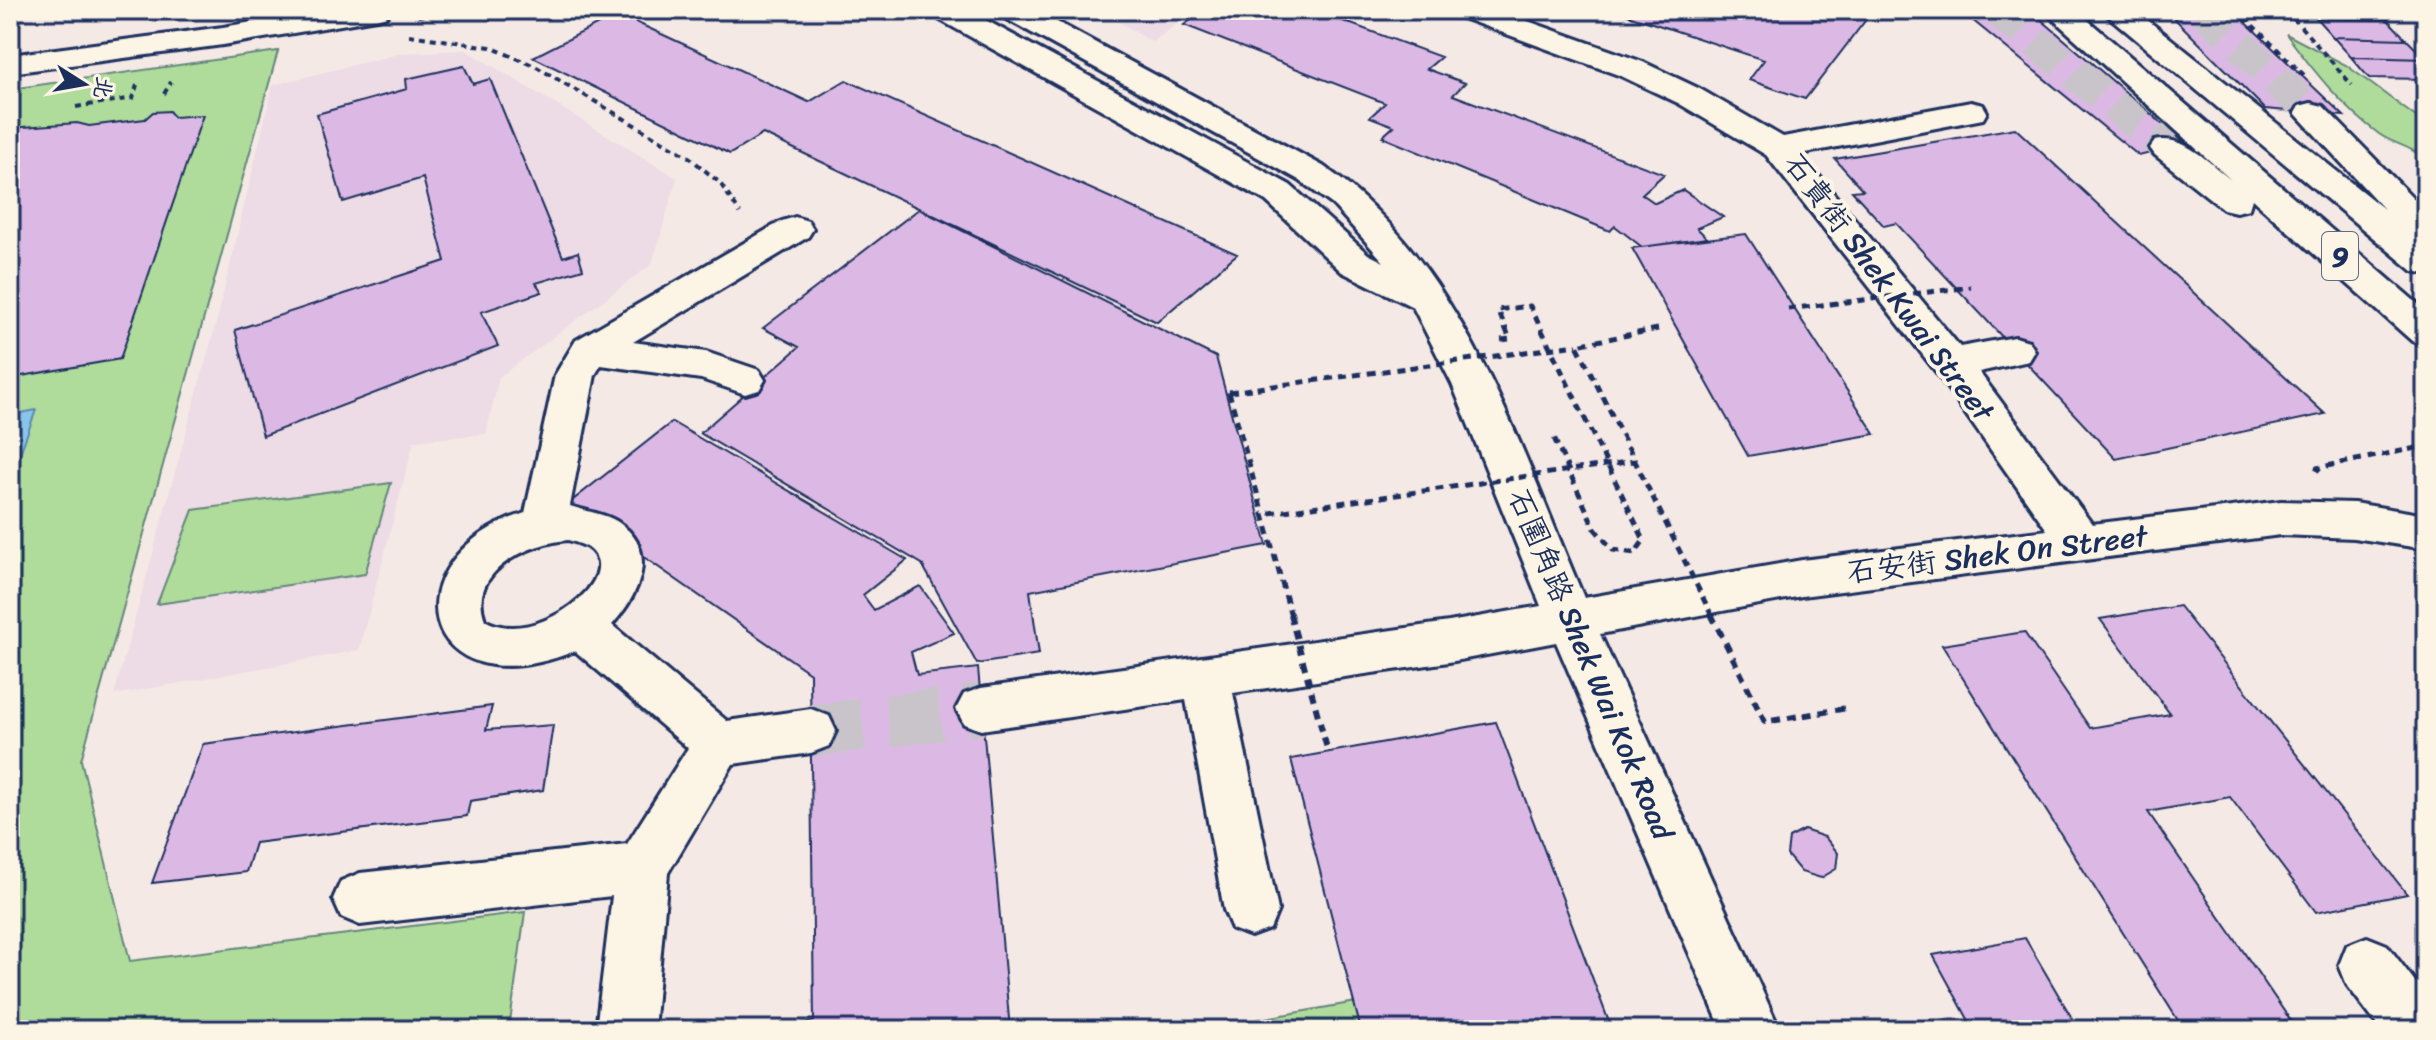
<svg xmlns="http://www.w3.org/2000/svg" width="2436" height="1040" viewBox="0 0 2436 1040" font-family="Sriracha,'LXGW WenKai TC',sans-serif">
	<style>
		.built { fill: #eddbe5 }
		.green { fill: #afdc9b; stroke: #65867c; stroke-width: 2 }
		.water { fill: #89c4e9; stroke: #5d88b1; stroke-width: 2 }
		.building { fill: #dbb9e4; stroke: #1b2f5e; stroke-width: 2 }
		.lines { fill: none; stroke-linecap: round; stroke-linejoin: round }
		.minor-tunnel { stroke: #c9c4ca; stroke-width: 52; stroke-dasharray: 52 26; stroke-linecap: butt }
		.highway-tunnel { stroke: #c9c4ca; stroke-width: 33; stroke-dasharray: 33 17; stroke-linecap: butt }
		.minor-casing { stroke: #1b2f5e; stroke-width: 6 }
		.major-casing { stroke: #1b2f5e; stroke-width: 6 }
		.highway-casing { stroke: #1b2f5e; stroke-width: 6 }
		.path-far1 { stroke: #1b2f5e; stroke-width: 4; stroke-dasharray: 6 5; stroke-linecap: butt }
		.path { stroke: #1b2f5e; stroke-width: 5; stroke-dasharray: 8 6; stroke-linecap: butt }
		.minor { fill: #fcf5e5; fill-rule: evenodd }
		.major { fill: #fcf5e5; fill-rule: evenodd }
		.highway { fill: #fcf5e5; fill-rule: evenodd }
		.path-bridge-far1 { stroke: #1b2f5e; stroke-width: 5; stroke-dasharray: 8 6; stroke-linecap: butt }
		.path-bridge { stroke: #1b2f5e; stroke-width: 6; stroke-dasharray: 9 7; stroke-linecap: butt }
		.labels { text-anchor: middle; stroke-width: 8; stroke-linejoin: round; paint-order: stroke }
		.shield { fill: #fcf5e5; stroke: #5e6a86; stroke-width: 2 }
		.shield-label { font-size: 28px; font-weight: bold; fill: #1b2f5e }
		.street-label { font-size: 30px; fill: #1b2f5e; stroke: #fcf5e5 }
	</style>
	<rect width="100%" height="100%" fill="#f5e9e5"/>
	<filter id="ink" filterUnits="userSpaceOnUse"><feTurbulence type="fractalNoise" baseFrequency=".0125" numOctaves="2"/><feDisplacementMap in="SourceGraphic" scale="16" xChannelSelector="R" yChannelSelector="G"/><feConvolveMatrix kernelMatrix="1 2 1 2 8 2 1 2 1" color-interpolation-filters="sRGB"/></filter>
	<g filter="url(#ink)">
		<path class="built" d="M1099,10H1197L1152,42Z
			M466,50L677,178L652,264L499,377L486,434L414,441L359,650L114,695L218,316L273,85L402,53Z"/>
		<path class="green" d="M2286,34L2346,65L2420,120L2426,119V162C2414,146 2394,145 2379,134C2341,106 2314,71 2286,34Z
			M278,51L81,760L130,961L525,912L509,1030H10V89Z
			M391,483L365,574L157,604L193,510Z
			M1362,1001L1369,1030H1196Z"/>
		<path class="water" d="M36,410L10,481V415Z"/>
		<path class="building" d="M1204,10H1313L1441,57L1427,69L1465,83L1453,95L1664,174L1642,194L1655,203L1683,190L1723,217L1697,228L1707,238L1642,247L1615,226L1610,231L1382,137L1394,126L1370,117L1385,103L1184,25Z
			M1613,10H1785L1799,14L1803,10H1862L1871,13L1805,99L1749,80L1764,60Z
			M1960,10H2030L2186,144L2139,156Z
			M2166,10H2233L2344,116L2265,109Z
			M2308,10H2378L2388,20L2316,18Z
			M618,14L809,102L846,80L1237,254L1157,322L763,134L730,154L533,57Z
			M2316,18L2388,20L2406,39L2333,37Z
			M2333,37L2406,39L2426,59L2351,57Z
			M2351,57L2426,59V79L2369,78Z
			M464,66L473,84L490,79L563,257L578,252L583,269L536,283L542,292L481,312L498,346L263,436L235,330L445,261L423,178L343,202L317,114L407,89L406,79Z
			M169,111L174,117L203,115L120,359L10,378V128L77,123L89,126L145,119L153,112Z
			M2015,128L2325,414L2116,459L1896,223L1884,226L1852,191L1863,190L1835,159Z
			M919,209L1216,357L1267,545L1030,591L1039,654L977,664L922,564L700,433L799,347L763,328Z
			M1746,234L1875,434L1748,456L1632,248Z
			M672,422L907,560L863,595L874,610L920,586L954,633L911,652L917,675L978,668L1010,1030H799V1024L814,1021L810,673L568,504Z
			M2179,606L2407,894L2316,912L2230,797L2148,812L2297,1030H2184L1942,645L2024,632L2090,728L2170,714L2100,619Z
			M492,706L486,730L553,725L543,790L470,801L467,816L255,843L246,872L152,883L203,744Z
			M1496,722L1612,1030H1361L1291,759Z
			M1804,830L1825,837L1838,853L1836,869L1821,878L1801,872L1787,855L1789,838Z
			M2025,938L2079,1030H1974L1933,955Z"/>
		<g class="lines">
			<path class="minor-tunnel" d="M811,731L981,709"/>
			<path class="highway-tunnel" d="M1997,10L2167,148
				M2204,10L2311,113"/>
			<g class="minor-casing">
				<path id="minor" d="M929,10H967L1290,185L1368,254L1384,262L1333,205L1299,180L1001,16L997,10H1035L1323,166C1464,263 1519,447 1584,598L1802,560L2047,530L1937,373L1766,155L1678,103L1621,76L1457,16L1453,10H1497L1643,62L1700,89L1783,137L1971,102L1983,105L1987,112L1983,119L1801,154L1960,347L2015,337L2029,341L2035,351L2029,361L1979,372L2092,524L2281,501L2354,503L2426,515V549L2354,538L2281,535L1802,596L1600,634L1780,1030H1722L1556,642L1449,662L1233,693L1278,910L1270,929L1251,936L1232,929L1224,910L1186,700L981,730L964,724L956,709L964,694L981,688L1449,622L1541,606L1452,384L1413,307L1342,272L1266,201L933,16Z
					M795,217L808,221L813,229L808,237L633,342L706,352L759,370L765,380L759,390L745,394L701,379L601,365L595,375L570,506C585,511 606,514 618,522C661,551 638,596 612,625L727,721L811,709L829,716L836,731L829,746L811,753L733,764L668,873L654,1030H596L612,896L360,925L341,917L333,899L341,881L360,873L627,844L688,748L575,651C418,714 384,559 525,513L555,375L576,340L782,221ZM568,540C574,542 582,544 587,547C631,576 534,650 485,620C466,571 530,543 568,540Z
					M2367,937L2387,945L2426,996V1030H2381L2347,985L2339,965L2347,945Z"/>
			</g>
			<g class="major-casing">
				<path id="major" d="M322,10H391L387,16L376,19L223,45L10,73V55L223,27Z"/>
			</g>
			<g class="highway-casing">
				<path id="highway" d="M2043,10H2076L2426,311V345L2412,341L2252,199L2249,209L2236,212L2223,209L2155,155L2150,148L2155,141C2184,134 2209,163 2231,180Z
					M2101,10H2135L2384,209L2295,113L2299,106L2311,103L2323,106L2426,211V274L2413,271Z"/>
			</g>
			<path class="path-far1" d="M2237,10L2304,75
				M2286,10L2352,85
				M418,16L450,10
				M409,35L490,47L535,66L689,157L720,183L740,213
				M164,94L171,82
				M76,107L133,98L137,85"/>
			<path class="path" d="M1501,340L1510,339L1498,310L1530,306L1644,540L1635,553L1613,550L1595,529L1554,438
				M1229,392L1263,514
				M2320,471L2317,468L2426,446"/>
			<use href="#minor" class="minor"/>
			<use href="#major" class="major"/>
			<use href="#highway" class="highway"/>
			<path class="path-bridge-far1" d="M1788,309L1971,287
				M1658,329L1577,345L1712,616
				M1229,392L1577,345
				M1291,616L1263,514L1634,461"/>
			<path class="path-bridge" d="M1290,614L1328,752
				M1711,614L1765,722L1847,708"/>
		</g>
	</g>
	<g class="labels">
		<rect class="shield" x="2322" y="232" width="36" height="48" rx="6"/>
		<g class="shield-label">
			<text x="2340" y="266">9</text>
		</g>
		<g class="street-label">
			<text transform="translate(1889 287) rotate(53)" y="10">石貴街 Shek Kwai Street</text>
			<text transform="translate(1997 554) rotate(-7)" y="10">石安街 Shek On Street</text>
			<text transform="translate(1591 664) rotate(67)" y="10">石圍角路 Shek Wai Kok Road</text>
		</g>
	</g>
	<rect width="2436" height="1040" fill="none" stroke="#fcf5e5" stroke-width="40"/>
	<rect x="20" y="20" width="2396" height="1000" fill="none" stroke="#1b2f5e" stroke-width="3" filter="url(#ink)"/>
	<g transform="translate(84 84) rotate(101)" stroke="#fcf5e5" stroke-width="6" paint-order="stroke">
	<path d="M0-6L14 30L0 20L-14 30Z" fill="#1b2f5e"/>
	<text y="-12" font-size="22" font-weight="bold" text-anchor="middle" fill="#1b2f5e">北</text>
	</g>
</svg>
